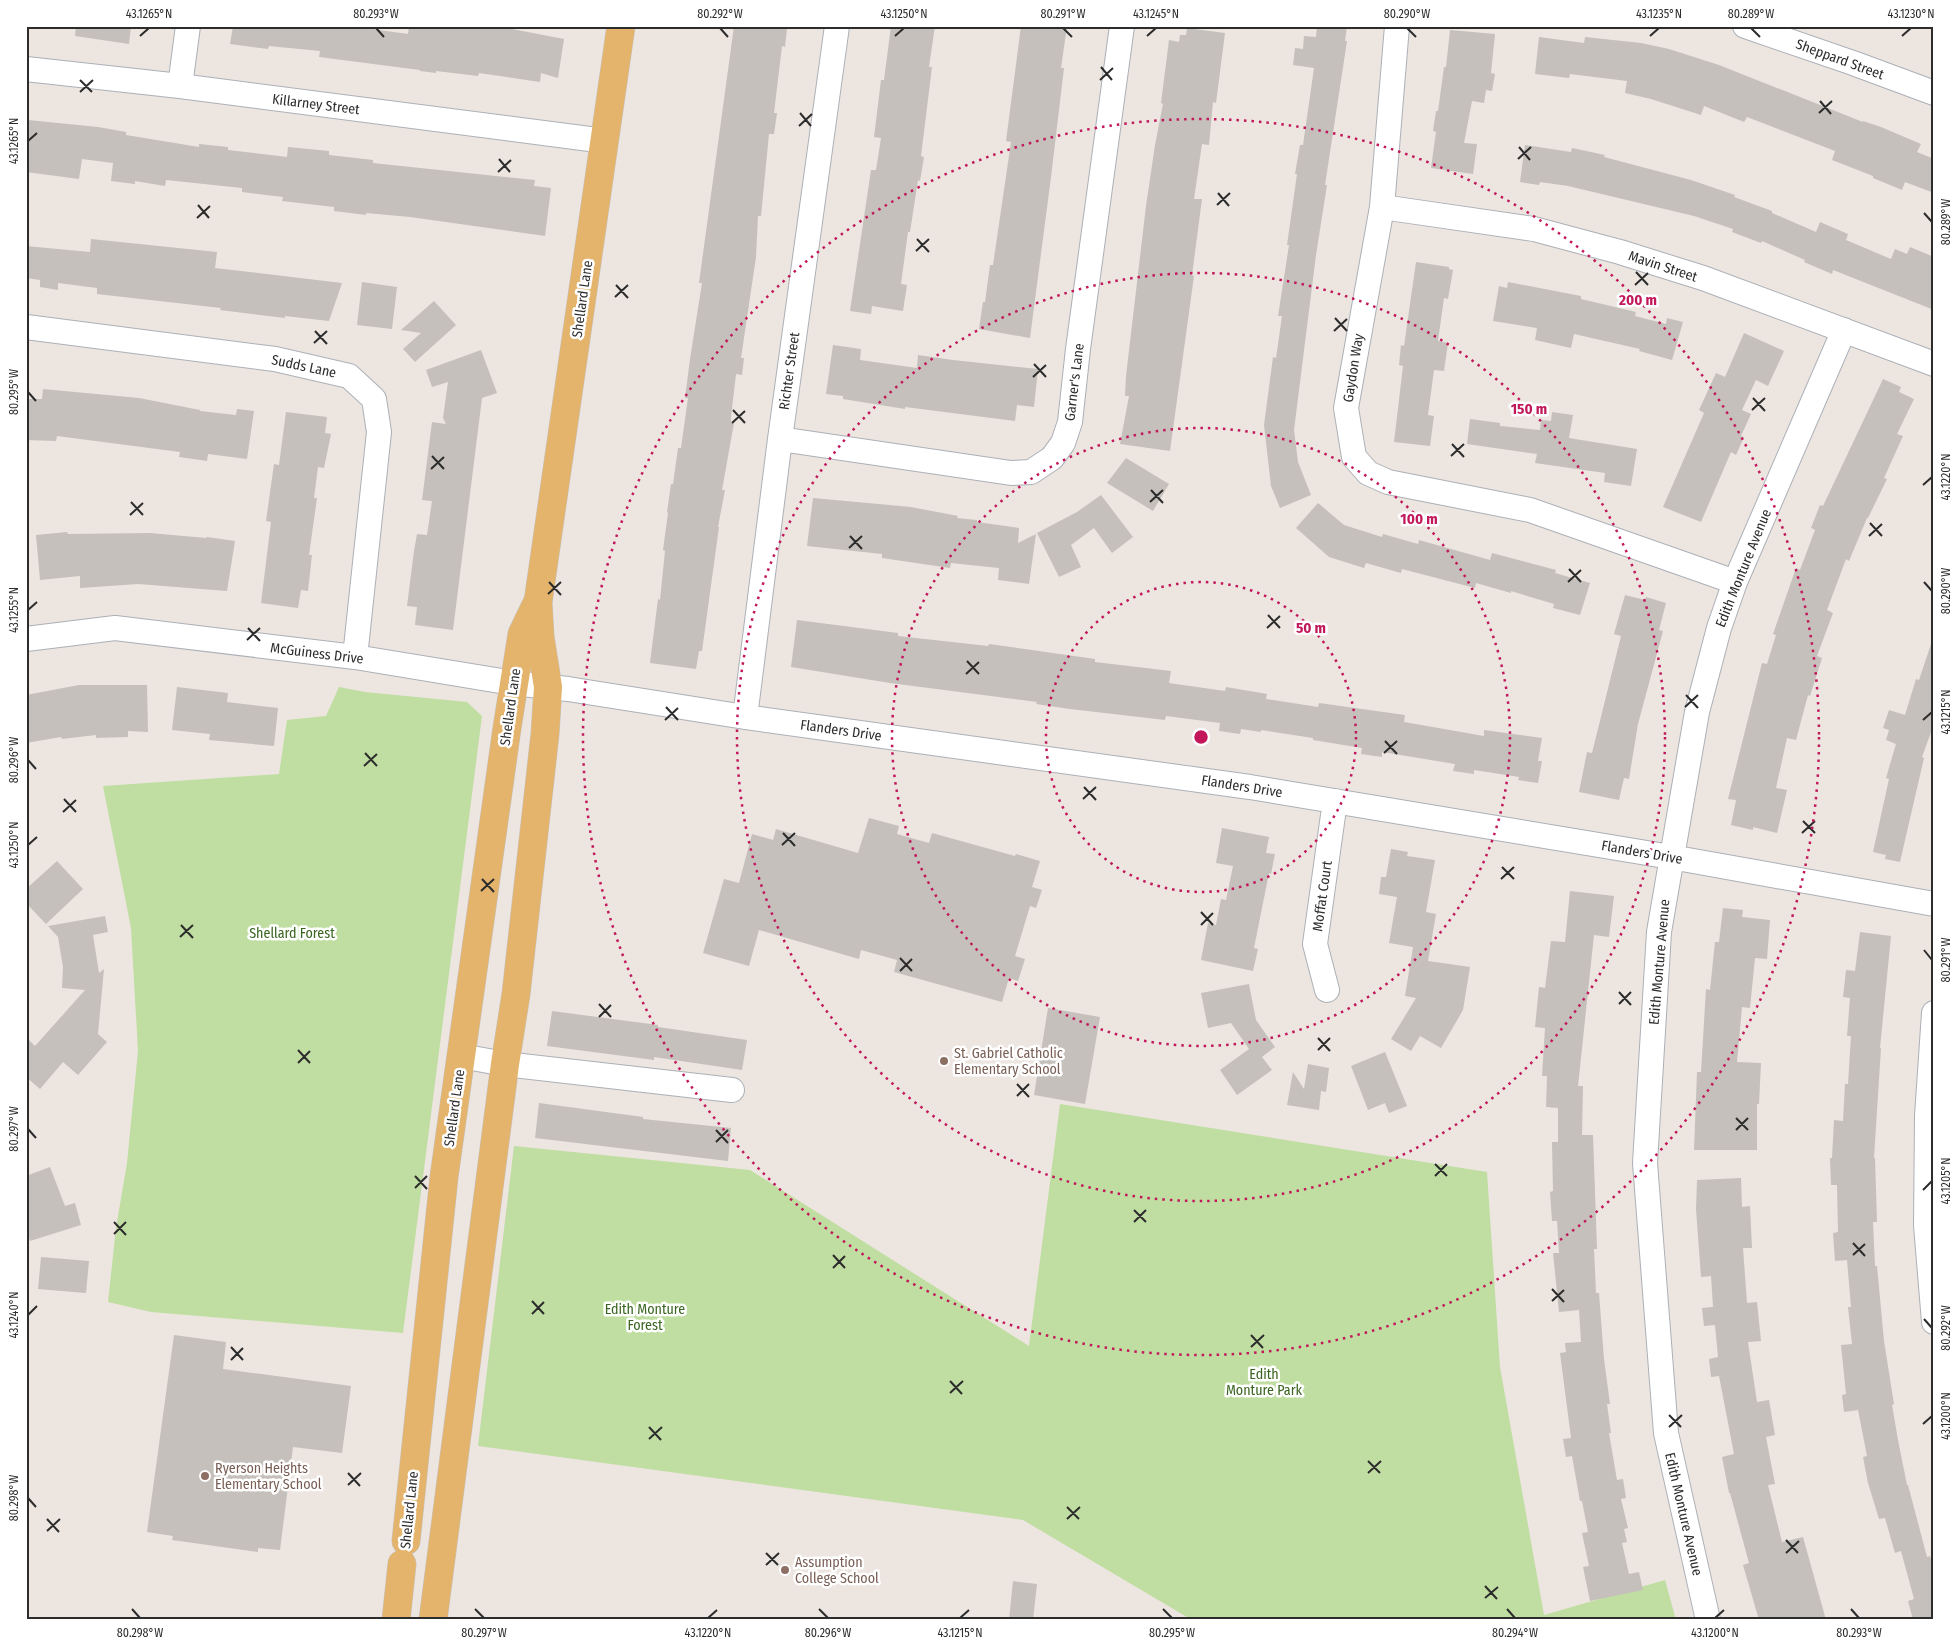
<svg xmlns="http://www.w3.org/2000/svg" width="1960" height="1646" viewBox="0 0 1960 1646" font-family="'Fira Sans Condensed',sans-serif">
	<style>
		.green { fill: #c0dea1 }
		.building { fill: #c5c0bb }
		.lines { fill: none; stroke-linecap: round; stroke-linejoin: round }
		.minor-casing { stroke: #acb0b7; stroke-width: 26 }
		.major-casing { stroke: #c4c4c4; stroke-width: 29 }
		.minor { stroke: #fff; stroke-width: 24 }
		.major { stroke: #e5b46c; stroke-width: 28 }
		.ticks { fill: none; stroke: #2c2c2c; stroke-width: 2 }
		.ring { fill: none; stroke: #c2185b; stroke-width: 2.5; stroke-dasharray: 2.5 5 }
		.education-dot { fill: #8d6e63; stroke: #fff; stroke-width: 2 }
		.labels { text-anchor: middle; stroke-width: 5; stroke-linejoin: round; paint-order: stroke }
		.street-label { font-size: 14px; fill: #2c2c2c; stroke: #fff }
		.park-label { font-size: 14px; fill: #3a6421; stroke: #fff }
		.education-label { font-size: 14px; fill: #785e54; stroke: #fff; text-anchor: start }
		.centre { fill: #c2185b; stroke: #fff; stroke-width: 2.5 }
		.ring-label { font-size: 15px; text-anchor: middle; font-weight: bold; fill: #c2185b; stroke: #fff; stroke-width: 5; stroke-linejoin: round; paint-order: stroke }
		.neatline { fill: none; stroke: #2c2c2c; stroke-width: 2 }
		.ticks-label { font-size: 12px; text-anchor: middle; fill: #2c2c2c }
	</style>
	<rect width="100%" height="100%" fill="#ece5e0"/>
	<path class="green" d="M339,687L365,692L467,702L482,716L403,1333L151,1312L108,1302L116,1228L127,1163L138,1051L131,928L103,786L279,774L287,720L326,716Z
		M1060,1104L1487,1172L1500,1367L1544,1615L1665,1580L1676,1620H1192L1023,1520L478,1446L514,1146L750,1170L1029,1346Z"/>
	<path class="building" d="M76,26H131L129,44L75,36Z
		M233,26H350L408,34L409,26H497L564,39L558,78L541,73L540,82L479,73L478,76L436,71V73L420,71V70L319,57L320,51L269,46L268,49L230,44Z
		M734,26H783V29H787L785,47L782,46L774,113H777L774,134H769L761,216H758L756,257L741,358H744L742,375L736,374L731,417V423H734L722,490H725L718,527H719L702,651H699L696,669L650,663L658,599L660,600L665,551L663,550L668,513L667,512L671,484H673L678,448H681L688,398H685L690,359L702,283H699Z
		M891,26H935L929,67H932L921,156L924,157L920,181L918,180L910,232H908L901,284L907,285L903,311L872,306L871,314L850,311L871,170H876L881,138L874,137L881,80H884Z
		M1021,26H1067L1061,68H1064L1051,177L1030,338L979,329L983,302H985L990,265H993L1011,142L1006,141Z
		M1317,26H1347L1345,41H1347L1325,185H1327L1316,255L1294,430L1298,462L1311,495L1280,508L1271,486L1264,425L1273,357L1276,358L1282,316H1278L1289,245H1287L1297,174H1295L1300,145H1303L1314,68L1293,65L1295,48L1303,49L1304,36L1316,37Z
		M1187,28L1225,33L1216,103L1213,102L1209,145L1202,144L1194,199H1202L1192,275L1194,276L1170,451L1120,444L1129,396H1125L1126,376L1146,206L1155,145L1163,104L1161,103L1169,40L1179,42L1180,35H1186Z
		M1450,30L1495,34L1491,73L1495,74L1492,91L1486,90L1484,103L1472,101L1464,143L1477,144L1473,174L1431,168L1436,132L1433,131L1436,111H1438L1444,67H1446Z
		M1539,37L1584,43L1585,37L1641,43L1669,49L1719,65L1863,122V121L1881,127L1921,144L1917,152L1934,159V193L1905,182L1902,190L1873,178V176L1832,160L1835,151L1747,117L1744,122L1704,106L1701,115L1651,99L1625,93L1627,81L1570,74L1569,78L1535,74Z
		M28,120L98,127L126,132V135L199,147V144L228,147V150L287,157L288,147L329,151V155L373,160V163L535,180L534,186L551,188L545,236L410,217L366,213V215L334,211V207L282,201L283,197L242,192V188L166,180L165,186L135,181V184L111,181L113,163L82,159L79,179L26,172V133Z
		M1525,145L1571,152L1572,148L1605,155L1604,157L1691,180L1735,195L1734,197L1772,211V213L1816,232L1820,222L1848,234L1846,240L1891,259L1895,249L1907,254L1910,247L1934,257V310L1833,270L1832,274L1804,262L1805,260L1762,241L1761,243L1732,232L1733,229L1694,216L1568,186L1540,182L1539,185L1520,182Z
		M91,239L217,252L215,268L342,283L329,321L285,316V318L220,310L221,308L97,294V288L58,283V290L40,287V280L26,278V246L90,252Z
		M1416,262L1449,267V269L1453,270L1448,299L1444,298L1438,341L1448,343L1444,371L1434,370L1428,415L1434,416L1430,446L1394,442L1403,366L1399,365L1401,345L1404,346Z
		M362,282L397,287L392,329L357,325Z
		M1508,282L1581,296V299L1636,312L1635,316L1666,324L1667,318L1683,322L1672,360L1639,351L1640,349L1574,334L1571,348L1535,340L1537,328L1493,321L1499,286L1507,288Z
		M434,301L456,325L415,362L403,349L421,333L401,330Z
		M1744,333L1784,351L1768,386L1756,380L1742,410L1751,414L1741,436L1744,437L1736,455L1731,452L1701,522L1663,507L1704,413L1699,410L1716,373L1725,377Z
		M833,345L861,349L860,360L917,368L918,355L953,360L1038,369L1034,407L1017,405L1015,421L905,407V409L843,399V396L826,394Z
		M481,350L497,393L482,398L453,630L415,625L417,607L407,606L414,551L417,534L427,535L432,501L422,500L432,422L446,424L443,418L448,382L432,387L426,370Z
		M1883,379L1901,387L1899,392L1914,399L1897,434L1903,436L1884,478L1887,479L1868,518H1867L1849,561L1846,559L1827,610L1833,613L1817,656L1822,658L1810,696L1808,695L1796,740L1787,738L1776,788L1787,790L1777,833L1753,827V830L1731,825L1736,800L1728,799L1762,663L1767,664L1776,635L1773,634L1796,568L1800,570L1815,530L1811,528L1820,505L1823,506Z
		M43,389L139,398L200,410V411L236,415L237,409L254,411L247,459L208,454L207,461L179,457L180,452L57,436L56,441L26,440L28,399H42Z
		M286,412L327,417L325,433L331,434L324,468L318,467L314,498H317L309,555H312L308,591L301,590L298,608L261,603L271,522L266,521L274,464L279,465Z
		M1552,412L1573,415L1569,438L1637,449L1631,486L1604,482L1605,473L1535,463L1537,454L1467,444L1470,419L1500,423V426L1540,430L1541,420L1551,421Z
		M1126,458L1169,484L1153,511L1107,483Z
		M1101,495L1133,537L1112,553L1094,528L1071,545L1081,567L1059,577L1037,533L1077,512Z
		M813,498L911,507L958,516L957,518L977,520V522L1019,528L1018,543L1036,534L1029,584L998,580L999,568L951,563L950,568L882,558V554L807,546Z
		M1318,503L1344,525L1382,537L1383,534L1418,544L1419,540L1490,560L1492,553L1556,570L1555,573L1590,583L1580,615L1553,608L1554,604L1511,591V593L1476,583L1475,588L1402,569L1401,573L1366,563L1364,568L1329,557L1296,528Z
		M67,532L68,534L150,533L206,538L207,537L235,541L227,591L138,584L80,588V576L40,580L36,535Z
		M1625,595L1645,600L1646,597L1666,603L1659,630L1663,631L1638,724L1629,779L1624,778L1619,800L1579,792L1587,752L1592,753L1621,636L1614,634Z
		M797,620L898,633V636L988,646L989,644L1095,659V662L1171,671L1169,683L1225,691L1226,687L1267,694L1266,699L1318,707L1319,703L1405,715L1404,722L1484,736V730L1542,738L1538,761H1542L1538,783L1518,780L1519,777L1474,770V774L1453,771L1455,764L1382,752V757L1361,754L1362,748L1313,740V738L1261,730V732L1241,729L1240,734L1219,731L1220,723L1166,716L1165,720L1070,709L1036,704L1037,702L890,683L791,667Z
		M1931,644H1934V724L1922,757L1924,758L1900,862L1885,859L1886,855L1873,852L1889,779L1886,778L1896,744L1886,740L1889,730L1883,728L1889,710L1905,715L1916,679L1919,680Z
		M79,685H147L148,732L128,731V737L96,738V735L62,739L61,737L26,743V695Z
		M177,687L228,693L227,702L278,708L274,746L209,740L210,734L172,730Z
		M869,818L899,826L897,834L929,843L932,833L1015,856L1016,854L1040,861L1032,887L1042,890L1036,908L1030,906L1015,956L1025,959L1018,981L1009,978L1002,1002L894,972L897,960L861,950L859,959L759,930L749,966L703,953L724,879L739,883L752,834L773,840L776,829L858,853Z
		M1222,828L1269,837L1266,853L1275,854L1271,874L1269,873L1254,948L1258,949L1253,971L1201,960L1208,923L1216,925L1221,899L1226,900L1233,866L1216,863Z
		M1391,849L1408,852L1407,856L1435,860L1426,912L1436,914L1428,961L1470,967L1463,1010L1441,1048L1420,1036L1411,1051L1391,1039L1416,998L1405,996L1413,947L1389,943L1397,897L1379,894L1381,877H1386Z
		M57,861L83,889L46,924L26,903V889Z
		M1570,891L1614,896L1609,937L1594,935L1578,1086H1583L1582,1135H1593L1597,1249H1594L1596,1293H1599L1604,1359L1610,1404H1607L1611,1433H1609L1617,1480L1623,1479L1626,1498L1621,1499L1628,1528L1624,1529L1627,1542L1622,1543L1629,1574L1639,1572L1643,1590L1590,1601L1583,1567L1589,1566L1582,1533L1588,1532L1582,1501H1580L1572,1456L1566,1457L1563,1439L1571,1438L1560,1353L1566,1352L1565,1343L1581,1342L1579,1310L1559,1312L1553,1253H1559L1557,1221H1552L1550,1192L1553,1191L1552,1142H1558V1108L1546,1107L1547,1076H1542L1545,1028L1535,1027L1539,987L1545,988L1551,941L1565,942Z
		M1723,908L1743,910L1742,917L1770,920L1767,959L1755,958L1750,1008L1742,1007L1737,1062L1761,1063L1759,1104H1757V1150H1694L1697,1072H1701L1706,989L1710,990L1715,942H1719Z
		M105,916L108,932L93,935L99,973L104,969L98,1034L107,1042L78,1075L63,1062L40,1089L26,1077V1037L35,1046L85,990L62,988L63,967L58,937L48,926Z
		M1860,932L1891,936L1880,1048H1881L1874,1158H1875L1877,1222H1873L1875,1266H1877L1884,1341L1894,1404L1892,1405L1898,1440L1907,1485H1908L1927,1557L1930,1556L1934,1569V1620H1913L1908,1601L1914,1599L1901,1551L1895,1553L1885,1518L1879,1519L1868,1483L1863,1457L1867,1456L1858,1410L1844,1412L1842,1395L1846,1394L1841,1345L1852,1344L1848,1307H1851L1847,1260L1835,1261L1833,1233L1838,1232L1837,1185H1831L1830,1158H1832L1834,1120L1843,1121L1845,1084H1848L1851,1036H1847L1850,998L1843,997L1846,970L1855,971Z
		M1249,984L1256,1020L1275,1047L1262,1057L1272,1070L1237,1095L1220,1070L1249,1049L1231,1023L1208,1028L1201,993Z
		M1048,1008L1100,1017L1085,1104L1034,1095Z
		M552,1011L658,1025V1027L747,1040L742,1070L654,1057V1060L547,1046Z
		M1385,1052L1407,1106L1389,1113L1385,1103L1368,1110L1351,1066Z
		M1308,1064L1329,1068L1326,1092L1321,1091L1319,1110L1287,1105L1293,1072L1304,1089Z
		M539,1103L643,1117V1119L731,1128L728,1161L535,1138Z
		M50,1167L65,1206L75,1203L81,1225L30,1241L26,1229V1176Z
		M1741,1178L1742,1207L1750,1206L1752,1248H1743L1747,1303L1757,1302L1761,1341L1748,1342L1757,1402L1769,1400L1775,1435L1766,1437L1775,1484L1768,1485L1782,1542L1803,1537L1826,1620H1759L1743,1565L1749,1563L1730,1493H1729L1722,1457L1734,1454L1719,1376L1711,1377L1709,1359L1718,1357L1715,1325L1704,1326L1702,1308L1713,1307L1711,1276L1701,1277L1696,1209L1697,1180Z
		M41,1257L89,1261L86,1293L38,1289Z
		M174,1335L226,1342L223,1369L351,1386L342,1453L293,1447L280,1550L258,1548V1552L172,1540L173,1536L147,1532Z
		M1013,1581L1037,1584L1033,1620H1009Z"/>
	<g class="lines">
		<g class="minor-casing">
			<path id="minor" d="M1397,26L1382,207L1346,408L1354,457L1368,473L1388,482L1530,510L1735,582
				M1745,26L1853,63L1934,93
				M26,69L180,86L605,141
				M180,86L188,26
				M1382,207L1534,229L1620,252L1703,278L1934,364
				M26,327L275,359L349,376L374,399L379,432L355,657
				M780,439L1011,473L1031,472L1052,458L1063,443L1070,422L1078,349L1122,26
				M26,639L115,628L355,657L513,683L568,689L745,717L1250,787L1671,857L1934,904
				M745,717L780,439L837,26
				M1327,990L1315,944L1335,801
				M1934,1013L1927,1116L1926,1225L1934,1322
				M461,1056L505,1064L732,1090
				M1708,1620L1666,1433L1645,1163L1659,932L1697,712L1719,628L1735,582L1844,330"/>
		</g>
		<g class="major-casing">
			<path id="major" d="M406,1541L444,1177L507,728L522,634L537,603
				M396,1620L402,1564
				M433,1620L505,1064L516,994L545,734L548,687L540,637L538,602L621,26"/>
		</g>
		<use href="#minor" class="minor"/>
		<use href="#major" class="major"/>
	</g>
	<path class="ticks" d="M376,28L384,37M720,28L728,37M1063,28L1072,37M1407,28L1416,37M1751,28L1760,37M140,36L149,28M895,36L904,28M1147,36L1156,28M1650,36L1659,28M1902,36L1911,28M1101,67L1112,80M80,80L92,92M1100,80L1113,68M80,92L93,80M1820,101L1831,114M800,113L811,126M1819,113L1832,101M799,126L812,114M28,141L37,133M1519,147L1530,160M499,159L510,172M1518,159L1531,147M498,172L511,160M1218,193L1229,206M198,205L209,218M1217,205L1230,193M1924,213L1932,222M197,218L210,206M917,239L929,252M916,251L929,239M1636,272L1648,285M616,285L628,298M1635,285L1648,273M615,297L628,285M1335,318L1347,331M315,331L327,344M1334,331L1347,319M314,343L327,331M1034,364L1046,377M1033,377L1046,365M28,392L36,401M1753,398L1765,411M733,410L745,423M1752,410L1765,398M732,423L745,411M1452,444L1464,457M432,456L444,469M1451,456L1464,444M431,469L444,457M1923,485L1932,477M1151,490L1163,503M131,502L143,515M1150,502L1163,490M130,515L143,503M1870,523L1882,536M850,536L862,549M1869,536L1882,524M849,548L862,536M1569,569L1581,582M549,582L561,595M1568,582L1581,570M1924,582L1932,591M548,594L561,582M28,610L37,602M1268,615L1280,628M248,628L260,641M1267,628L1280,616M247,640L260,628M967,661L979,674M966,674L979,662M1686,695L1698,708M666,707L678,720M1685,707L1698,695M665,720L678,708M1923,720L1932,712M1385,741L1397,754M365,753L377,766M1384,753L1397,741M28,760L36,769M364,766L377,754M1084,787L1096,800M64,799L76,812M1083,799L1096,787M63,812L76,800M1803,821L1815,833M783,833L795,846M1802,833L1815,821M28,845L37,837M782,845L795,833M1502,867L1514,879M482,879L494,892M1501,879L1514,867M481,891L494,879M1201,912L1213,925M181,925L193,938M1201,925L1213,913M180,937L193,925M1924,950L1932,960M900,958L912,971M900,971L912,959M1619,992L1631,1005M599,1004L611,1017M1619,1004L1631,992M599,1017L611,1005M1318,1038L1330,1051M298,1050L310,1063M1318,1050L1330,1038M298,1063L310,1051M1017,1084L1029,1097M1017,1096L1029,1084M1736,1118L1748,1130M28,1129L36,1138M716,1130L728,1143M1736,1130L1748,1118M716,1142L728,1130M1435,1164L1447,1176M415,1176L427,1189M1435,1176L1447,1164M415,1188L427,1176M1923,1190L1932,1181M1134,1210L1146,1222M114,1222L126,1235M1134,1222L1146,1210M114,1234L126,1222M1853,1243L1865,1256M833,1255L845,1268M1853,1255L1865,1244M833,1268L845,1256M1552,1289L1564,1302M532,1301L544,1314M1552,1301L1564,1290M532,1314L544,1302M28,1315L37,1306M1924,1319L1932,1328M1251,1335L1263,1348M231,1347L243,1360M1251,1347L1264,1335M231,1360L243,1348M950,1381L962,1394M950,1393L963,1381M1669,1415L1681,1427M1923,1424L1932,1416M649,1427L661,1440M1669,1427L1682,1415M649,1439L662,1427M1368,1461L1380,1473M348,1473L360,1486M1368,1473L1381,1461M348,1485L361,1473M28,1498L36,1507M1067,1507L1079,1519M47,1519L59,1532M1067,1519L1080,1507M47,1531L60,1519M1786,1540L1798,1553M766,1553L778,1565M1786,1553L1799,1541M766,1565L779,1553M1485,1586L1497,1599M1485,1598L1498,1587M132,1609L140,1618M475,1609L484,1618M819,1609L828,1618M1163,1609L1172,1618M1507,1609L1515,1618M1851,1609L1859,1618M708,1618L717,1610M960,1618L969,1610M1715,1618L1724,1610"/>
	<g class="ring">
		<circle cx="1201" cy="737" r="155"/>
		<circle cx="1201" cy="737" r="309"/>
		<circle cx="1201" cy="737" r="464"/>
		<circle cx="1201" cy="737" r="618"/>
	</g>
	<g class="education-dot">
		<circle cx="944" cy="1061" r="5"/>
		<circle cx="205" cy="1476" r="5"/>
		<circle cx="785" cy="1570" r="5"/>
	</g>
	<g class="labels">
		<g class="street-label">
			<text transform="translate(1840 59) rotate(20)" y="5">Sheppard Street</text>
			<text transform="translate(316 104) rotate(7)" y="5">Killarney Street</text>
			<text transform="translate(1663 266) rotate(18)" y="5">Mavin Street</text>
			<text transform="translate(582 299) rotate(-82)" y="5">Shellard Lane</text>
			<text transform="translate(304 366) rotate(12)" y="5">Sudds Lane</text>
			<text transform="translate(1353 368) rotate(-81)" y="5">Gaydon Way</text>
			<text transform="translate(789 371) rotate(-82)" y="5">Richter Street</text>
			<text transform="translate(1074 382) rotate(-83)" y="5">Garner's Lane</text>
			<text transform="translate(1743 568) rotate(-68)" y="5">Edith Monture Avenue</text>
			<text transform="translate(317 653) rotate(7)" y="5">McGuiness Drive</text>
			<text transform="translate(510 707) rotate(-82)" y="5">Shellard Lane</text>
			<text transform="translate(841 730) rotate(8)" y="5">Flanders Drive</text>
			<text transform="translate(1242 786) rotate(9)" y="5">Flanders Drive</text>
			<text transform="translate(1642 852) rotate(10)" y="5">Flanders Drive</text>
			<text transform="translate(1322 896) rotate(-82)" y="5">Moffat Court</text>
			<text transform="translate(1659 962) rotate(-85)" y="5">Edith Monture Avenue</text>
			<text transform="translate(454 1108) rotate(-82)" y="5">Shellard Lane</text>
			<text transform="translate(409 1510) rotate(-84)" y="5">Shellard Lane</text>
			<text transform="translate(1684 1514) rotate(77)" y="5">Edith Monture Avenue</text>
		</g>
		<g class="park-label">
			<text x="292" y="938">Shellard Forest</text>
			<text x="645" y="1314">Edith Monture<tspan x="645" dy="16">Forest</tspan></text>
			<text x="1264" y="1379">Edith<tspan x="1264" dy="16">Monture Park</tspan></text>
		</g>
		<g class="education-label">
			<text x="954" y="1058">St. Gabriel Catholic<tspan x="954" dy="16">Elementary School</tspan></text>
			<text x="215" y="1473">Ryerson Heights<tspan x="215" dy="16">Elementary School</tspan></text>
			<text x="795" y="1567">Assumption<tspan x="795" dy="16">College School</tspan></text>
		</g>
	</g>
	<circle cx="1201" cy="737" r="8" class="centre"/>
	<g class="ring-label">
		<text x="1638" y="305">200 m</text>
		<text x="1529" y="414">150 m</text>
		<text x="1419" y="524">100 m</text>
		<text x="1311" y="633">50 m</text>
	</g>
	<rect width="1960" height="1646" fill="none" stroke="#ffffff" stroke-width="55"/>
	<rect x="28" y="28" width="1904" height="1590" class="neatline"/>
	<g class="ticks-label">
		<text x="149" y="18">43.1265°N</text>
		<text x="376" y="18">80.293°W</text>
		<text x="720" y="18">80.292°W</text>
		<text x="904" y="18">43.1250°N</text>
		<text x="1063" y="18">80.291°W</text>
		<text x="1156" y="18">43.1245°N</text>
		<text x="1407" y="18">80.290°W</text>
		<text x="1659" y="18">43.1235°N</text>
		<text x="1751" y="18">80.289°W</text>
		<text x="1911" y="18">43.1230°N</text>
		<text transform="translate(14 141) rotate(-90)" y="4">43.1265°N</text>
		<text transform="translate(1946 222) rotate(-90)" y="4">80.289°W</text>
		<text transform="translate(14 392) rotate(-90)" y="4">80.295°W</text>
		<text transform="translate(1946 477) rotate(-90)" y="4">43.1220°N</text>
		<text transform="translate(1946 591) rotate(-90)" y="4">80.290°W</text>
		<text transform="translate(14 610) rotate(-90)" y="4">43.1255°N</text>
		<text transform="translate(1946 712) rotate(-90)" y="4">43.1215°N</text>
		<text transform="translate(14 760) rotate(-90)" y="4">80.296°W</text>
		<text transform="translate(14 845) rotate(-90)" y="4">43.1250°N</text>
		<text transform="translate(1946 960) rotate(-90)" y="4">80.291°W</text>
		<text transform="translate(14 1129) rotate(-90)" y="4">80.297°W</text>
		<text transform="translate(1946 1181) rotate(-90)" y="4">43.1205°N</text>
		<text transform="translate(14 1315) rotate(-90)" y="4">43.1240°N</text>
		<text transform="translate(1946 1328) rotate(-90)" y="4">80.292°W</text>
		<text transform="translate(1946 1416) rotate(-90)" y="4">43.1200°N</text>
		<text transform="translate(14 1498) rotate(-90)" y="4">80.298°W</text>
		<text x="140" y="1637">80.298°W</text>
		<text x="484" y="1637">80.297°W</text>
		<text x="708" y="1637">43.1220°N</text>
		<text x="828" y="1637">80.296°W</text>
		<text x="960" y="1637">43.1215°N</text>
		<text x="1172" y="1637">80.295°W</text>
		<text x="1515" y="1637">80.294°W</text>
		<text x="1715" y="1637">43.1200°N</text>
		<text x="1859" y="1637">80.293°W</text>
	</g>
</svg>
